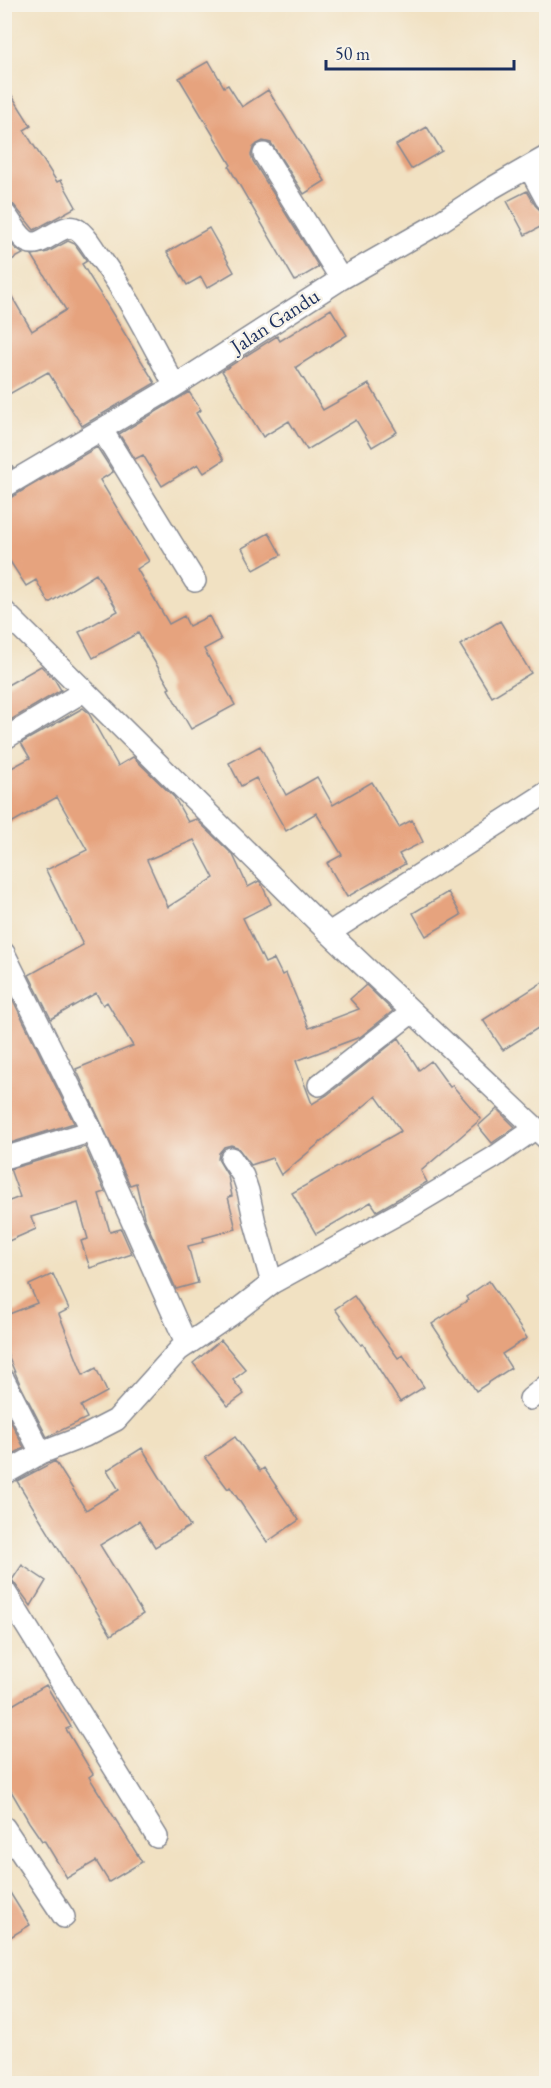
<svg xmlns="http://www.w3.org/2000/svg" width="551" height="2088" viewBox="0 0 551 2088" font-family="'EB Garamond',serif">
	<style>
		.building { fill: #e6a37e; fill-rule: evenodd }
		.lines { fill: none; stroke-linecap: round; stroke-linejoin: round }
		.street-casing { stroke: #868890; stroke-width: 24 }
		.street { stroke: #fff; stroke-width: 21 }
		.labels { text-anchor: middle; stroke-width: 5; stroke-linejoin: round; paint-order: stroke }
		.street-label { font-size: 21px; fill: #1b2f5e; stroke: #f7f3e8 }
	</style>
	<rect width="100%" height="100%" fill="#f7f3e8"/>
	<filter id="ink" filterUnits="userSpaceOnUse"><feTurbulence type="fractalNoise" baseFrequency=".0167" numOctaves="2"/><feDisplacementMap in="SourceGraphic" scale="12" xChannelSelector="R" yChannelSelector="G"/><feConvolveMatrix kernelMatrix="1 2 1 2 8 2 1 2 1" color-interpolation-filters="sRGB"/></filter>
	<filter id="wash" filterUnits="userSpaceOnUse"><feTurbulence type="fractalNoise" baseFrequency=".008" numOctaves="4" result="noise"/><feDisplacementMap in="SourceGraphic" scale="24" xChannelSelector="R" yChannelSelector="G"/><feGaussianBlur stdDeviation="1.35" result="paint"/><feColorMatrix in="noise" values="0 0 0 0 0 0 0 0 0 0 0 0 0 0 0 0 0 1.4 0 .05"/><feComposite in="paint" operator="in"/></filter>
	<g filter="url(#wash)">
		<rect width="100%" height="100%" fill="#f1e1c2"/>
		<g id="blocks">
			<path class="building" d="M209,61L224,87L228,85L242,107L268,90L325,181L304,194L271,143L263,141L257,144L253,148L251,155L253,161L319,267L295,281L229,167L231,165L179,78Z
				M4,83L31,126L24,130L57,182L61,180L76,207L34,230L14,205L4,201Z
				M427,127L442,151L411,169L396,145Z
				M527,191L535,205L540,210L546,212V224L525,235L507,201Z
				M209,228L234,272L207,288L201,277L187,285L167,252Z
				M4,236L15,248L23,254L4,264Z
				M68,241L75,244L87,261L82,264L155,383L82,426L48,372L4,397V283L32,331L66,310L32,255L48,252Z
				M331,309L347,335L296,367L323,410L369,384L397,432L372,447L356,420L307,450L289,421L263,437L222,371L277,336L280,341Z
				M189,392L201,410L196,413L224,460L204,473L198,464L162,486L143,455L135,459L119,434Z
				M97,447L113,472L100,480L149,561L137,569L169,624L184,616L189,626L209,616L221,640L204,649L235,705L191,729L168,689L170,688L138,633L93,658L79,632L118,611L96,574L49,603L36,580L26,586L4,552V500L10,498Z
				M4,452L13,467L4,472Z
				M269,533L281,555L254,570L242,548Z
				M500,621L531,673L492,697L460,645Z
				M41,666L55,680L61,690L4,724V687Z
				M83,708L88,712L118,766L133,757L174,797L188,822L196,819L233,855L248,887L259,881L261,883L271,904L243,918L265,963L274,959L282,975L286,973L309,1028L359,1009L350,999L366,985L393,1011L360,1037L296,1061L312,1104L327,1095L399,1038L419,1070L431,1061L450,1087L452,1085L481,1119L421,1171L427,1182L377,1211L371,1202L316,1234L292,1193L401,1131L376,1096L281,1175L272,1158L251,1165L237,1147L231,1145L224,1147L219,1153L218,1159L228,1176L232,1196L228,1197L236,1229L203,1238L204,1242L188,1246L198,1283L176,1289L144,1217L136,1183L130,1185L76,1069L133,1046L107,1002L103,1005L96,993L51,1019L29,975L83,945L46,870L87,850L57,797L4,827V772L30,758L21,743ZM194,840L214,878L168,907L147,860Z
				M260,746L286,795L317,777L333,805L372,782L399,827L412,820L423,842L399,854L405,864L347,897L327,863L342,855L316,813L286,831L256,778L241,786L229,763Z
				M448,892L461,915L426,936L413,913Z
				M546,980V1023L503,1050L483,1020Z
				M6,986L74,1123L4,1145V987Z
				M497,1109L515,1127L492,1143L478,1126Z
				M85,1147L105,1192L99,1194L110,1232L121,1229L132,1254L90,1268L81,1241L88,1239L78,1203L31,1217L36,1229L4,1243V1203L20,1197L10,1169Z
				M53,1274L69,1309L59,1314L83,1375L96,1368L107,1392L81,1406L87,1418L47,1437L20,1384L4,1347V1316L37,1303L29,1285Z
				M489,1281L527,1338L502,1354L511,1368L476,1391L432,1324L468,1300L466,1297Z
				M354,1296L398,1358L403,1355L424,1387L400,1402L363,1344L361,1345L335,1309Z
				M221,1340L246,1370L233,1380L244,1394L228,1406L193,1363Z
				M9,1418L24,1448L4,1459V1421Z
				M235,1437L260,1471L264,1468L299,1520L267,1542L230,1487L228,1489L205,1458Z
				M142,1448L190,1526L155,1547L139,1521L100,1545L143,1614L111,1635L17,1481L55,1461L86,1510L119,1490L107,1470Z
				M22,1565L46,1581L31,1606L12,1580Z
				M46,1685L71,1727L66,1729L93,1774L89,1777L142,1862L109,1882L96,1861L67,1878L44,1840L42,1841L29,1822L4,1779V1710Z
				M4,1883L30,1925L4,1941Z"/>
		</g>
	</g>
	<g filter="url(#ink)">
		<use href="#blocks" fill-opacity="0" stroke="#868890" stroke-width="1.5"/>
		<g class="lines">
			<g class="street-casing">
				<path id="street" d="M264,154L341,279
					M529,167L546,199
					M4,213C11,221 16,232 24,239C40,255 60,218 78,230C87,236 92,247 98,255C129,296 151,342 175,386
					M102,430L195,581
					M4,487L175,386L341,279L432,227L492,188L546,157
					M4,611L329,933L546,1138
					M4,739L84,691
					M329,933L546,793
					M4,953L92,1131L187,1345
					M319,1085L411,1013
					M4,1158L92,1131
					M231,1158L243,1176L248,1191L255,1223L272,1283
					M4,1380L41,1453
					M530,1399L546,1386
					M4,1474L41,1453L85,1436L116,1420L179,1350L232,1314L272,1283L414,1205L493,1158L536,1128
					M4,1590L157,1837
					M4,1827L64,1917"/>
			</g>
			<use href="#street" class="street"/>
		</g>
	</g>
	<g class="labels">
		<g class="street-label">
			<text transform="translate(275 321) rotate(-33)" y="7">Jalan Gandu</text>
		</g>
	</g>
	<rect width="551" height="2088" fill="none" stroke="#f7f3e8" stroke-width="24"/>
	<path d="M326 60v9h188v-9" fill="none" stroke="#1b2f5e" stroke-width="3"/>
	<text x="335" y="60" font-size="18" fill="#1b2f5e" stroke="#f7f3e8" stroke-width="4.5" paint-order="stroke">50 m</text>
</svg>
